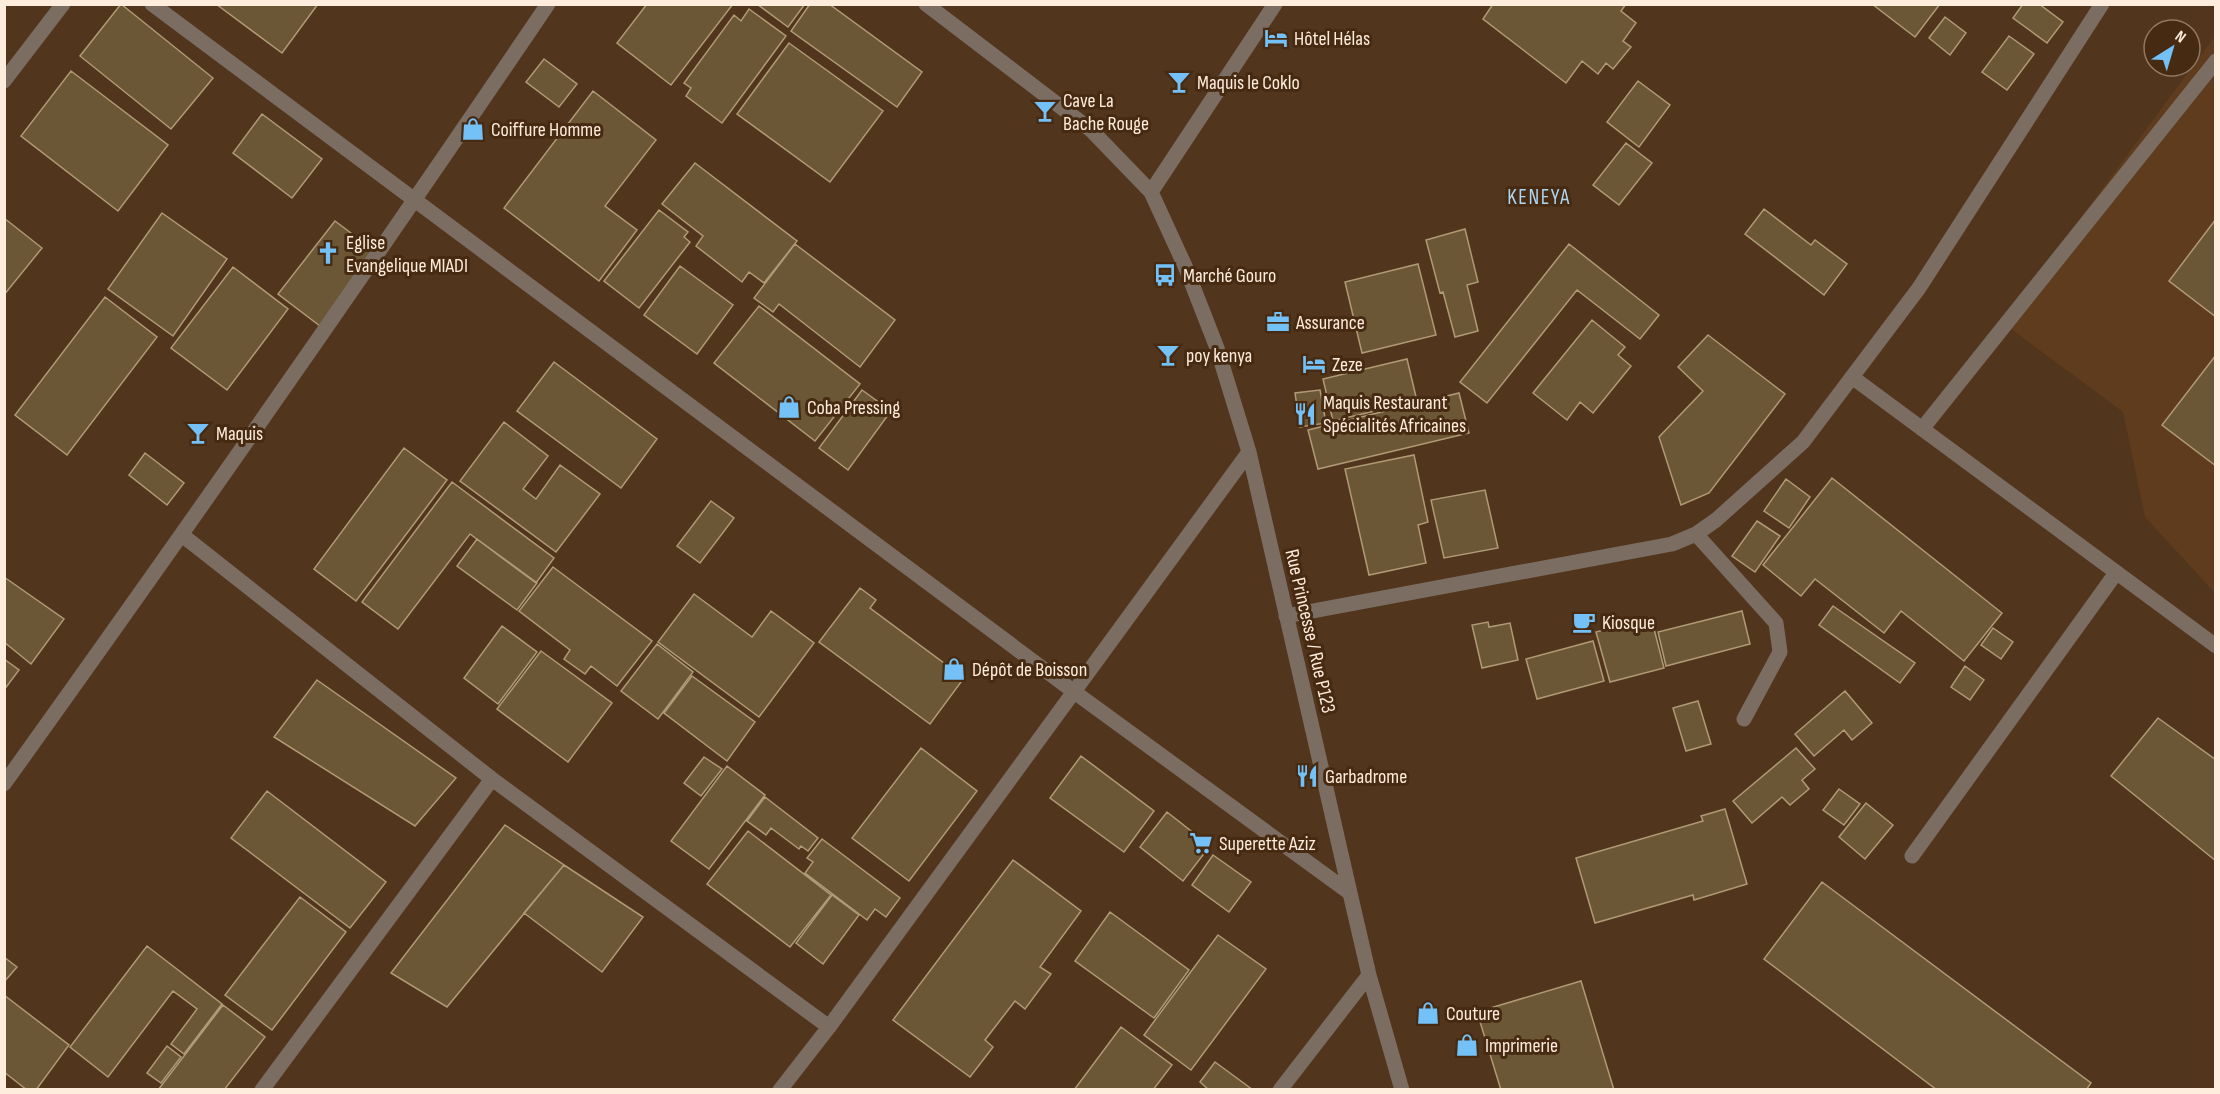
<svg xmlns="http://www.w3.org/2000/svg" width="2220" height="1094" viewBox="0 0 2220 1094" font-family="'Sofia Sans Condensed',sans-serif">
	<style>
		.built { fill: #5f3c1e }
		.building { fill: #6b5735; stroke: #b09a76; stroke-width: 1.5 }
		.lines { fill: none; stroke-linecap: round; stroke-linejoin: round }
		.minor { stroke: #7b6d62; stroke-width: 15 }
		.labels { text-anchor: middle; stroke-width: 6; stroke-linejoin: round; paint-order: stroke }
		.poi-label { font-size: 20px; fill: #feecdd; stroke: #462a11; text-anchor: start }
		.street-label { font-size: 20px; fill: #feecdd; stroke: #462a11 }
		.neighbourhood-label { font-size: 21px; letter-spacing: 1.5px; fill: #add6f3; stroke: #462a11 }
	</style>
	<rect width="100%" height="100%" fill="#51351c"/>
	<path class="built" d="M2215,36V593L2145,517L2123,412L2003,323Z"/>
	<path class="building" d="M121,4L213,78L171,129L80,56Z
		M216,4H318L282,53Z
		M647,4H733L671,85L617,43Z
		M757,4H805L788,27Z
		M810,4H829L922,72L897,107L791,31Z
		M1493,4H1626L1621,11L1636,23L1623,41L1631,47L1613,69L1606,63L1598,74L1582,61L1566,83L1483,19Z
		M1872,4H1940L1915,37Z
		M2023,4H2039L2063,22L2047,43L2013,18Z
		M749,9L786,36L722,123L686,96L691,88L684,83L734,15L741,21Z
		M1945,17L1966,33L1950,55L1929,38Z
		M2009,36L2034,54L2007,90L1982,72Z
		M789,43L883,111L830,182L737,114Z
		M544,59L577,84L559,107L526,82Z
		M71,71L168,145L118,211L21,136Z
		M1638,81L1670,105L1639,147L1607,122Z
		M593,91L656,140L605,206L637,230L599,281L504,208Z
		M262,114L322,159L292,198L233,153Z
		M1626,143L1652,163L1619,205L1593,185Z
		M695,163L797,241L764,283L749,272L742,282L696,246L703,236L662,204Z
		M1764,209L1811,245L1815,240L1847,264L1824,295L1745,234Z
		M659,210L688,232L684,237L690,242L639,308L604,281Z
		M162,213L227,259L173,336L108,289Z
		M4,218L42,248L4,295Z
		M2216,219V317L2169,281Z
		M335,221L376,252L320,326L278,294Z
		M1465,229L1478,282L1467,285L1478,331L1455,337L1443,292L1440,293L1426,240Z
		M795,244L895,320L860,367L779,304L773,312L754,298Z
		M1569,244L1659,315L1640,339L1577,290L1487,403L1460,382Z
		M1418,264L1436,335L1362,353L1345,282Z
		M680,266L733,305L697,354L644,315Z
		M233,267L288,309L227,390L171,348Z
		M105,297L157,337L67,455L15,415Z
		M759,306L860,384L815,441L714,363Z
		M1592,320L1625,347L1618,355L1631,366L1593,413L1580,402L1567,420L1533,393Z
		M1708,335L1785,394L1709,493L1681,505L1659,437L1703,391L1678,367Z
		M2216,355V466L2162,425Z
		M1407,359L1417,401L1333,421L1323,379Z
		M554,362L657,439L621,488L517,411Z
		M862,390L891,411L848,470L819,448Z
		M1320,390L1326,423L1300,427L1295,393Z
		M1459,393L1469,433L1318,469L1308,430Z
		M504,422L548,456L523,489L536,499L560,465L600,494L556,552L460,481Z
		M404,448L447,480L356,601L314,569Z
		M145,453L184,483L167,505L129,475Z
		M1414,455L1428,522L1418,525L1426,563L1369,575L1345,469Z
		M1832,478L2002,613L1964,661L1901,611L1884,633L1815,579L1801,596L1763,565Z
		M1786,479L1810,497L1789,528L1764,511Z
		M452,482L554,558L536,583L470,534L398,629L362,602Z
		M1485,490L1498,548L1444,558L1431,500Z
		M711,501L734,518L700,563L677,546Z
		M1757,521L1780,536L1755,572L1732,556Z
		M477,539L537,583L517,610L457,566Z
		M553,567L652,641L617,686L591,666L585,674L564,659L570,650L519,611Z
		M4,577L64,619L31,664L4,642Z
		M860,588L876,600L870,608L964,678L930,724L819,642Z
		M694,594L752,637L771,611L814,643L759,717L658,642Z
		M1833,606L1915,663L1900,683L1819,625Z
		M1742,611L1750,644L1666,666L1658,632Z
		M1651,617L1664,668L1610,682L1596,632Z
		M1488,622L1489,627L1510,623L1518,660L1482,668L1472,625Z
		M502,626L537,652L498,704L464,678Z
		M1993,628L2013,642L2001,659L1981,645Z
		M1593,641L1604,681L1537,699L1526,659Z
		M657,644L693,672L658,719L621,691Z
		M541,651L612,703L568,762L497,709Z
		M4,659L19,670L4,690Z
		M1965,666L1984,680L1970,700L1951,687Z
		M692,676L755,722L727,761L664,713Z
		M317,680L456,778L415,826L274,737Z
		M1845,691L1872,723L1852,740L1844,730L1814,756L1795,734Z
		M1698,701L1711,744L1686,751L1673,708Z
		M2158,718L2216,760V861L2111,776Z
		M921,748L977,791L909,881L852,838Z
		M1796,748L1815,769L1802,780L1809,789L1790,805L1782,797L1752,823L1733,801Z
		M1081,756L1154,811L1124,852L1050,798Z
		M704,757L722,769L701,796L684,783Z
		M727,766L765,795L709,869L671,841Z
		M1839,789L1860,804L1844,825L1823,810Z
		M267,791L386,882L350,928L231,838Z
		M765,797L818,838L808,851L801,846L799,849L771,828L766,835L747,821Z
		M1866,803L1893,825L1865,859L1839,837Z
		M1725,809L1747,884L1694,900L1693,895L1595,923L1576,858L1703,821L1701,816Z
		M1167,812L1210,846L1183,881L1140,847Z
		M505,825L564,865L447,1007L391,973Z
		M748,831L831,895L790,947L707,884Z
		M822,839L900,898L886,917L875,909L867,920L805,873L813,862L807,858Z
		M1213,855L1251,882L1229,912L1192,885Z
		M1013,860L1081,911L1040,967L1051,974L1025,1009L1015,1001L985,1040L993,1047L970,1077L893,1020Z
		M564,865L643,917L602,972L524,913Z
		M1822,882L2091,1083L2086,1090H1937L1764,959Z
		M832,895L859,915L823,964L796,943Z
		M300,897L346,932L272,1030L225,995Z
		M1110,912L1189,970L1154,1018L1075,961Z
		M1218,935L1266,969L1191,1070L1144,1035Z
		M147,946L222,1004L184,1054L171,1044L197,1009L173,991L108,1077L70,1047Z
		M4,957L17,967L4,982Z
		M1581,981L1614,1090H1501L1477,1012Z
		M4,995L69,1045L36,1090H27L4,1072Z
		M223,1005L265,1037L224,1090H158Z
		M1121,1027L1172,1065L1153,1090H1074Z
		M167,1046L181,1057L161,1083L147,1073Z
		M1215,1062L1253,1090H1209L1200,1082Z"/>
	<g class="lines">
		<path class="minor" d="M152,4L1073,691L1350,893
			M926,4L1091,130L1151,192L1185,266L1217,348L1249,452L1350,893L1369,975L1402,1090
			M4,81L63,4
			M1151,192L1275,4
			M1852,377L2216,646
			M1922,429L2216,61
			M1696,534L1776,623L1780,652L1744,719
			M182,535L492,779L829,1027
			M1286,616L1672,544L1696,534L1716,520L1803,442L1919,288L2102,4
			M4,784C189,526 370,267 548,4
			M1912,856L2116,573
			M262,1090L492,779
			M780,1090L829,1027L1249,452
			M1280,1090L1369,975"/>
	</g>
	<defs>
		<g id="hotel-bare" transform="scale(1.8)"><path d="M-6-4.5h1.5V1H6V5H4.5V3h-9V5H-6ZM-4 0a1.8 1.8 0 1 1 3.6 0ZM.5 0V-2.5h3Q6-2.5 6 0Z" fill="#73c1f6" stroke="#462a11" stroke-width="2.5" paint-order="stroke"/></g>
		<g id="bar-bare" transform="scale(1.8)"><path d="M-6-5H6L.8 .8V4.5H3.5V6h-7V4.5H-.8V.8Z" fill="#73c1f6" stroke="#462a11" stroke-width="2.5" paint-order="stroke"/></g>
		<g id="shop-bare" transform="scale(1.8)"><path d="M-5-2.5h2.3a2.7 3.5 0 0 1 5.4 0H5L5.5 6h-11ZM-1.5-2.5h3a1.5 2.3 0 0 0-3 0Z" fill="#73c1f6" stroke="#462a11" stroke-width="2.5" paint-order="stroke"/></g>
		<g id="church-bare" transform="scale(1.8)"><path d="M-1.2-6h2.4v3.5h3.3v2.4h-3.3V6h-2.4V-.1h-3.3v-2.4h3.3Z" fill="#73c1f6" stroke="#462a11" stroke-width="2.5" paint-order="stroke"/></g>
		<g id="bus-bare" transform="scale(1.8)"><path d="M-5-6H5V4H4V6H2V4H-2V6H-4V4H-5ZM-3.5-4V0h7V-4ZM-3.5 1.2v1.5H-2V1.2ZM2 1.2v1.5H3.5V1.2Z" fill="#73c1f6" stroke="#462a11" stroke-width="2.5" paint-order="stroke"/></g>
		<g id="office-bare" transform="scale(1.8)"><path d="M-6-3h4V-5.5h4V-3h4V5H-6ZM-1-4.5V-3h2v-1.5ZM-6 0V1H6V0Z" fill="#73c1f6" stroke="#462a11" stroke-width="2.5" paint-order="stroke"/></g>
		<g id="restaurant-bare" transform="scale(1.8)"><path d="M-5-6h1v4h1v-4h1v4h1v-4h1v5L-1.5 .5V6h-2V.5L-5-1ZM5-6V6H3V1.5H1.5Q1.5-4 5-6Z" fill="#73c1f6" stroke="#462a11" stroke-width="2.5" paint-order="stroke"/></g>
		<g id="cafe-bare" transform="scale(1.8)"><path d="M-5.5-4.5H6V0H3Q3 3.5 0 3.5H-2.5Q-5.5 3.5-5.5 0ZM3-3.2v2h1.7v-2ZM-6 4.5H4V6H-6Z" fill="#73c1f6" stroke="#462a11" stroke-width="2.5" paint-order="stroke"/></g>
		<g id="supermarket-bare" transform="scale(1.8)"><path d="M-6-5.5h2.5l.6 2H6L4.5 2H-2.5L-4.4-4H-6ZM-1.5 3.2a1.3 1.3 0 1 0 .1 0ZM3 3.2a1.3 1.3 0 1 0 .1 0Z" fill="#73c1f6" stroke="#462a11" stroke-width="2.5" paint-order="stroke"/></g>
	</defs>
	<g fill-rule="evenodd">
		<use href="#hotel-bare" x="1276" y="38"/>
		<use href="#bar-bare" x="1179" y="82"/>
		<use href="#bar-bare" x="1045" y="111"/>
		<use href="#shop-bare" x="473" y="129"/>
		<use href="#church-bare" x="328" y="253"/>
		<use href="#bus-bare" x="1165" y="275"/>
		<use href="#office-bare" x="1278" y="322"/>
		<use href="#bar-bare" x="1168" y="355"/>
		<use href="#hotel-bare" x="1314" y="364"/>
		<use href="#shop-bare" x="789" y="407"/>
		<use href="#restaurant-bare" x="1305" y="414"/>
		<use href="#bar-bare" x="198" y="433"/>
		<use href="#cafe-bare" x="1584" y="622"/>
		<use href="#shop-bare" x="954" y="669"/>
		<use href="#restaurant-bare" x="1307" y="776"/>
		<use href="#supermarket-bare" x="1201" y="843"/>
		<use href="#shop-bare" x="1428" y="1013"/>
		<use href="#shop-bare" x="1467" y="1045"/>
	</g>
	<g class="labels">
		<g class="poi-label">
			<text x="1294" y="45">Hôtel Hélas</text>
			<text x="1197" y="89">Maquis le Coklo</text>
			<text x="1063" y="107">Cave La<tspan x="1063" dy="23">Bache Rouge</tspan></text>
			<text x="491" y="136">Coiffure Homme</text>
			<text x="346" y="249">Eglise<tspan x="346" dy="23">Evangelique MIADI</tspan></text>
			<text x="1183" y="282">Marché Gouro</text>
			<text x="1296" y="329">Assurance</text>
			<text x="1186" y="362">poy kenya</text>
			<text x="1332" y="371">Zeze</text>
			<text x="1323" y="409">Maquis Restaurant<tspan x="1323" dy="23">Spécialités Africaines</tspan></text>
			<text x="807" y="414">Coba Pressing</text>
			<text x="216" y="440">Maquis</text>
			<text x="1602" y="629">Kiosque</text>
			<text x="972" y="676">Dépôt de Boisson</text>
			<text x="1325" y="783">Garbadrome</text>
			<text x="1219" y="850">Superette Aziz</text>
			<text x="1446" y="1020">Couture</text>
			<text x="1485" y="1052">Imprimerie</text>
		</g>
		<g class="street-label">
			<text transform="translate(1311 631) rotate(77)" y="7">Rue Princesse / Rue P123</text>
		</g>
		<g class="neighbourhood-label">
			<text x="1539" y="204">KENEYA</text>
		</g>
	</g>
	<rect width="2220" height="1094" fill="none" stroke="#feecdd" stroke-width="12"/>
	<g transform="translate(2172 48) rotate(37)"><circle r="28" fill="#462a11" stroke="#907863" stroke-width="1.5"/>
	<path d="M0-4.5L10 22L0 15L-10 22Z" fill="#73c1f6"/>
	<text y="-9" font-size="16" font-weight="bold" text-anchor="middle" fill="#feecdd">N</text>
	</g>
</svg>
